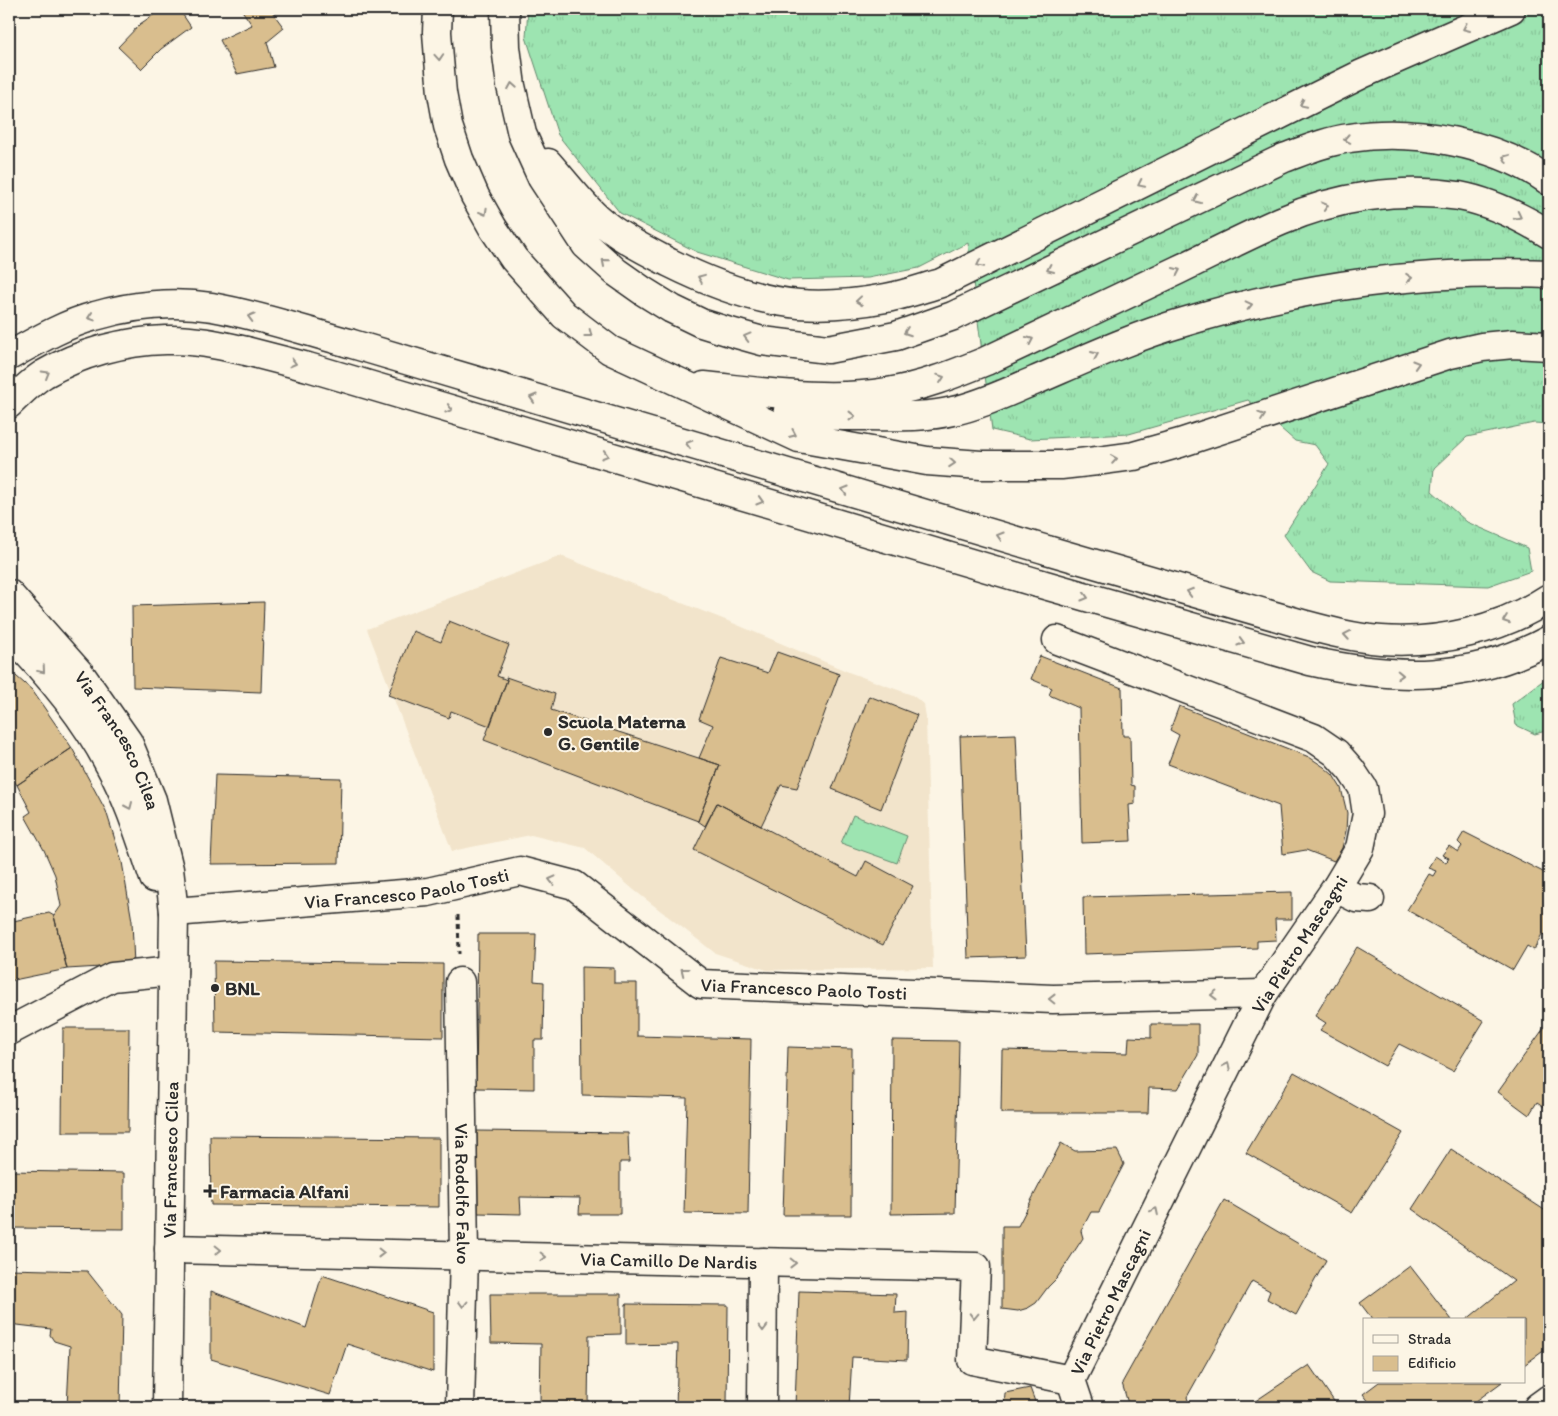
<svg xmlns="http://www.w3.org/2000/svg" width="1558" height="1416" viewBox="0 0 1558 1416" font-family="Itim,sans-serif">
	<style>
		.built { fill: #f2e4cb }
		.grass { fill: url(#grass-tufts); stroke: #64886e }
		.pitch { fill: #9de4b1; stroke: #64886e }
		.building { fill: #d9be8e; stroke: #2b2b2b }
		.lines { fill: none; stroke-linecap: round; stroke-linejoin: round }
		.minor-casing { stroke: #2b2b2b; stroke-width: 31 }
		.major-casing { stroke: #2b2b2b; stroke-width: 31 }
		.highway-casing { stroke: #2b2b2b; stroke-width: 31 }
		.path { stroke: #2b2b2b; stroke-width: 3; stroke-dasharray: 5 4; stroke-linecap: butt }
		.minor { stroke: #fcf5e5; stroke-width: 28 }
		.major { stroke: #fcf5e5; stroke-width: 28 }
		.highway { stroke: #fcf5e5; stroke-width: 28 }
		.highway-bridge-casing { stroke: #2b2b2b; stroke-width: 31; stroke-linecap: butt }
		.highway-bridge { stroke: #fcf5e5; stroke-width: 28 }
		.oneway { stroke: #949088 }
		.poi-dot { fill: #2b2b2b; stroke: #fcf5e5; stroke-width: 2 }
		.labels { text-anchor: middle; stroke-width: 4; stroke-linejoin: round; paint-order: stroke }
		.poi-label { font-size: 19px; font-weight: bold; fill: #2b2b2b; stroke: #fcf5e5; text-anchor: start }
		.street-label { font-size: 19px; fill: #2b2b2b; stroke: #fcf5e5 }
	</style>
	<defs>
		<pattern id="grass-tufts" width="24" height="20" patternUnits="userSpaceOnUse" patternTransform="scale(1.25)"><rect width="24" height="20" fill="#9de4b1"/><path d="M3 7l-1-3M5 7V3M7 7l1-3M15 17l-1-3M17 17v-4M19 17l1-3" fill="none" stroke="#87c498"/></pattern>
	</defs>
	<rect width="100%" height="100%" fill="#fcf5e5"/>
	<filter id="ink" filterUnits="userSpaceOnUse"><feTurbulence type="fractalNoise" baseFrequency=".02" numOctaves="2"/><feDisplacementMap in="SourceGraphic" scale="10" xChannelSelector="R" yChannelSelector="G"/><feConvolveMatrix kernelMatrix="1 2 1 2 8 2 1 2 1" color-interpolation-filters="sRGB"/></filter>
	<g filter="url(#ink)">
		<path class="built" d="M561,556L728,621L851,673L912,695L924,704L926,718L933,968L767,970L715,953L634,890L585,848L531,835L452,851L367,629Z"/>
		<path class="grass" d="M528,9H1549V424L1534,423L1467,437L1434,468L1432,491L1467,522L1527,548L1531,571L1488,586L1330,581L1311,572L1284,535L1329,464L1315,445L1295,441L1248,400L1129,434L1030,439L992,430L968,243L919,268L868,278L788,280L697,252L620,213L558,135L526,37Z
			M1549,676V730L1535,734L1516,725L1512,704Z"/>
		<path class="pitch" d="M853,815L907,836L897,863L841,843Z"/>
		<path class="building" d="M162,9H179L191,27L161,49L141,69L118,47L140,24Z
			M241,9H270L284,28L267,42L274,67L237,74L220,40L252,25Z
			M264,602L261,692L133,687L132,606Z
			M449,621L509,645L497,676L507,680L490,726L451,711L449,718L388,695L413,631L441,642Z
			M777,652L839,674L797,788L781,785L761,826L717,803L705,826L698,821L720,765L699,758L713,725L699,719L721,658L768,673Z
			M1040,656L1122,688L1123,736H1130L1131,785L1135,786V804L1129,805L1131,841L1082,843L1079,708L1049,695L1052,688L1031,679Z
			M9,670L32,690L72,748L17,785L9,774Z
			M506,677L555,694L551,710L720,765L698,821L484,740L507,680Z
			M869,696L917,715L881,809L832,789Z
			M1179,706L1309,757L1324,767L1333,775L1341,788L1347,813L1346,831L1342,848L1334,861L1306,850L1283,854L1279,806L1168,764L1179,735L1170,730Z
			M1016,734L1026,956L968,958L960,736Z
			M72,748L106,811L122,862L132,921L134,965L67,969L54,916L61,906L55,875L44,850L25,816L31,812L17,785Z
			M215,775L341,778L339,863L211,864Z
			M717,803L858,877L866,861L913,886L883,945L694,850Z
			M1464,832L1549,875V937L1542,934L1534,950L1527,946L1513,970L1407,910L1429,874L1433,876L1436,871L1428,868L1435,856L1446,863L1449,858L1442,855L1449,846L1458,852L1462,846L1458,842Z
			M1292,892V919H1275L1276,940L1257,941V948L1084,954L1083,897Z
			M49,913L54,916L67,969L9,981V922Z
			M478,934H536L534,981L544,982L543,1040H534V1089L476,1088Z
			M1357,947L1484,1021L1453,1071L1399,1044L1385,1066L1320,1030L1326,1023L1315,1016Z
			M214,961L443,964V1037L215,1032Z
			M581,967L614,968V983H637V1036L751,1039L748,1214L684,1213L687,1098L582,1095Z
			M1549,1021V1110L1537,1102L1529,1115L1498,1092Z
			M1151,1024H1198V1055L1178,1089L1149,1088L1148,1113H1001L1002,1050L1128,1053L1129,1037L1151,1038Z
			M63,1028H129L128,1132H62Z
			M892,1040L959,1041L955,1213L891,1214Z
			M788,1047L852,1049L851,1215H783Z
			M1294,1072L1403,1133L1352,1213L1246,1153Z
			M477,1131L628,1133L629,1162H620V1214H579L580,1198L520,1197L521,1214L478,1213Z
			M210,1136L439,1138V1207L211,1205Z
			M1061,1143L1075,1151L1117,1150L1124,1164L1099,1212H1091L1081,1231L1083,1238L1057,1278L1048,1287L1036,1303L1028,1308L1018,1311L1002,1309V1226H1018Z
			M1451,1149L1549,1213V1347L1524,1365V1320H1466L1514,1281L1412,1209Z
			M9,1171L124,1173V1229L9,1228Z
			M1224,1200L1326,1260L1296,1315L1267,1299L1270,1291L1252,1281L1187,1397L1190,1407H1129L1122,1383Z
			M1410,1266L1452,1320H1373L1360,1303Z
			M9,1269L87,1271L122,1315L120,1407H67L70,1346L54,1341L50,1335L51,1329L9,1324Z
			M322,1275L433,1312V1372L347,1344L330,1395L211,1359V1291L306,1328Z
			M799,1291L896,1294L895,1313L908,1312L907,1360L852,1357L849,1407H795Z
			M490,1294H621V1334L589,1335L588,1407H507V1403H540L541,1344L491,1343Z
			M626,1304L728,1305L727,1407H676L678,1344L626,1345Z
			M1309,1365L1338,1407H1258L1254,1402Z
			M1379,1382H1502L1468,1407H1373L1363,1394Z
			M1030,1388L1037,1407H1004L1005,1393Z"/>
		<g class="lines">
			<g class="minor-casing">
				<g id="minor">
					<path d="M1057,640L1314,738L1336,753L1351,770L1363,788L1367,814L1360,848L1336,888L1263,994L1071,1380L1080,1407"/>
					<path d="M1336,888L1356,898L1370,899"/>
					<path id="s1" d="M174,912L428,892L520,871L574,885L701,984L1053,999L1263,994"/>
					<path id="s2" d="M460,982L464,1255L460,1407"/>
					<path d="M9,1031L112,977L173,971"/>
					<path id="s3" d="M169,1249L976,1267L972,1360L1071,1380"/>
					<path d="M762,1407L763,1262"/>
				</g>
			</g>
			<g class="major-casing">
				<g id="major">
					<path id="s4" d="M9,594L81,675L128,742L152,800L169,869L174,912L167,1407"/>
					<path d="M9,634C47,672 84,716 109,764C129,800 141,840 154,878"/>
					<path d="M1538,1407L1549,1399"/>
				</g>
			</g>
			<g class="highway-casing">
				<path id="highway" d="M438,9L437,32L439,59L442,93L448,126L459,159L475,196L493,228L514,259L564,315L610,350L799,438L927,461L981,465H1061L1097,461L1134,456L1180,443L1450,354L1482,347L1513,344L1549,346
					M505,9L506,47L511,86L522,134L542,178L586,245L616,272L643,291L672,309L701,323L730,332L762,341L828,349L896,336L953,316L1284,158C1306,150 1327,141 1350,138C1413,128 1497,143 1549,181
					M548,163C563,180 580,202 596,217C617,236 645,250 670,263C710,283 754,300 799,304C826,306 859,303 886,298C904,295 923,288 941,283L1362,74L1511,9
					M9,356C36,341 65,324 95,316C132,305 174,301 212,307C258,315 305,331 349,343
					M704,386C764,392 827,402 887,392C922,387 954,374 986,361C1050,331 1114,300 1178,270C1212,254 1246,236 1281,221C1336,197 1399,187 1459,196C1491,202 1521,217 1549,234
					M9,404C20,393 31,382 44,374C80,353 124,341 166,340C193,339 219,345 246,351
					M788,410C813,417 841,416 866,416C896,416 924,418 953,411C981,405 1007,392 1034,381C1083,360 1132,337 1184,322C1301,286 1427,269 1549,274
					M1047,550L1302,624C1328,631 1354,638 1381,640C1439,644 1500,630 1549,598
					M1038,583L1310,661C1395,680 1471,682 1549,640"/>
			</g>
			<path class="path" d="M458,915L459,954"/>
			<use href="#minor" class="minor"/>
			<use href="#major" class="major"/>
			<use href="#highway" class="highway"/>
			<g class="highway-bridge-casing">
				<path id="highway-bridge" d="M349,343L1047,550
					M246,351L308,367L1038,583"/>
			</g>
			<use href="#highway-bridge" class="highway-bridge"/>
		</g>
		<defs><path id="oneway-chevron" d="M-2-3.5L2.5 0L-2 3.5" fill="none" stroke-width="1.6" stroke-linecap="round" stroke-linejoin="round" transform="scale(1.25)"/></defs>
		<g class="oneway">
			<use href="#oneway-chevron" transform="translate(1466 28) rotate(156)"/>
			<use href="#oneway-chevron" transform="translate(439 57) rotate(86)"/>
			<use href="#oneway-chevron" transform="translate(512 86) rotate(-100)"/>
			<use href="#oneway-chevron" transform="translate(1303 104) rotate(154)"/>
			<use href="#oneway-chevron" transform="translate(1347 139) rotate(169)"/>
			<use href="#oneway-chevron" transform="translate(1506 158) rotate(-158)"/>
			<use href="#oneway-chevron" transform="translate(1141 184) rotate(154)"/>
			<use href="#oneway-chevron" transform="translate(1197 200) rotate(155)"/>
			<use href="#oneway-chevron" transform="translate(1325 206) rotate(-17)"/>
			<use href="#oneway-chevron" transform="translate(484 212) rotate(61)"/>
			<use href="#oneway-chevron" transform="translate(1518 216) rotate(27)"/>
			<use href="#oneway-chevron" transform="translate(605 262) rotate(-139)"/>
			<use href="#oneway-chevron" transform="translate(980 264) rotate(154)"/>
			<use href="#oneway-chevron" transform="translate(1050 269) rotate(155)"/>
			<use href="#oneway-chevron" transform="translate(1177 271) rotate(-25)"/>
			<use href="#oneway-chevron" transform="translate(701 278) rotate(-158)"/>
			<use href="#oneway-chevron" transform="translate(1409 278) rotate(-4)"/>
			<use href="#oneway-chevron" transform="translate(859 301) rotate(174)"/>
			<use href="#oneway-chevron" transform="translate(1249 305) rotate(-13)"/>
			<use href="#oneway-chevron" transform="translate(91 317) rotate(162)"/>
			<use href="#oneway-chevron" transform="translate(251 317) rotate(-165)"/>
			<use href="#oneway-chevron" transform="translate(907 332) rotate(160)"/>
			<use href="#oneway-chevron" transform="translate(589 334) rotate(37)"/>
			<use href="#oneway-chevron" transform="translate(747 337) rotate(-165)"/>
			<use href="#oneway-chevron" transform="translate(1030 340) rotate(-25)"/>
			<use href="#oneway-chevron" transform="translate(1095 355) rotate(-23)"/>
			<use href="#oneway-chevron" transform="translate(293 363) rotate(14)"/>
			<use href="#oneway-chevron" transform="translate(1416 364) rotate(-17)"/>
			<use href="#oneway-chevron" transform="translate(46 374) rotate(-30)"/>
			<use href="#oneway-chevron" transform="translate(941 378) rotate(-19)"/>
			<use href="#oneway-chevron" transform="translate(533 398) rotate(-163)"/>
			<use href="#oneway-chevron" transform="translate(449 409) rotate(17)"/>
			<use href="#oneway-chevron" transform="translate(852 416)"/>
			<use href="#oneway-chevron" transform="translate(1262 416) rotate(-19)"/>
			<use href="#oneway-chevron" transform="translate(793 434) rotate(24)"/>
			<use href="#oneway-chevron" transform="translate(689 444) rotate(-163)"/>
			<use href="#oneway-chevron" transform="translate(605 455) rotate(17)"/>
			<use href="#oneway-chevron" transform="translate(1114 459) rotate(-9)"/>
			<use href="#oneway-chevron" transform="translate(952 463) rotate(4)"/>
			<use href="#oneway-chevron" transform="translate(845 490) rotate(-163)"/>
			<use href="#oneway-chevron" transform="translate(760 501) rotate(17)"/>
			<use href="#oneway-chevron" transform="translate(1000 536) rotate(-163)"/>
			<use href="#oneway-chevron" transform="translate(1190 592) rotate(-164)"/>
			<use href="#oneway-chevron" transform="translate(1085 597) rotate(16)"/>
			<use href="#oneway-chevron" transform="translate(1506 620) rotate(160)"/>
			<use href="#oneway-chevron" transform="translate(1347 635) rotate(-170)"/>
			<use href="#oneway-chevron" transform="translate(1241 642) rotate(16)"/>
			<use href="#oneway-chevron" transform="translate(42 670) rotate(50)"/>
			<use href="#oneway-chevron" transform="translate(1400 675) rotate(2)"/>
			<use href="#oneway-chevron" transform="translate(129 806) rotate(66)"/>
			<use href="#oneway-chevron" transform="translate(552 880) rotate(-166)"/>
			<use href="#oneway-chevron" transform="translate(684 971) rotate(-142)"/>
			<use href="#oneway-chevron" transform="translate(1214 995) rotate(179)"/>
			<use href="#oneway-chevron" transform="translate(1052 999) rotate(-179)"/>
			<use href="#oneway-chevron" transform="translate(1227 1066) rotate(-64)"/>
			<use href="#oneway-chevron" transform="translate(1155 1211) rotate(-64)"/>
			<use href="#oneway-chevron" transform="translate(218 1250) rotate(1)"/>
			<use href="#oneway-chevron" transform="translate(381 1253) rotate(1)"/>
			<use href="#oneway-chevron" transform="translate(543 1257) rotate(1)"/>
			<use href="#oneway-chevron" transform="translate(793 1263) rotate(1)"/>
			<use href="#oneway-chevron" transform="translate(463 1304) rotate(91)"/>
			<use href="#oneway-chevron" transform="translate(974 1316) rotate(92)"/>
			<use href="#oneway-chevron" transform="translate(763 1328) rotate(90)"/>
		</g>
	</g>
	<g class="poi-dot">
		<circle cx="548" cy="732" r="5"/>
		<circle cx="215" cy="988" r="5"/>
		<path d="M207.5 1183.5h5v5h5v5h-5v5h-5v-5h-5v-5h5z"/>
	</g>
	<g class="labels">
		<g class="poi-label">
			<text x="558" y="728">Scuola Materna<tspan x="558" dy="22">G. Gentile</tspan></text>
			<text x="225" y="995">BNL</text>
			<text x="220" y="1198">Farmacia Alfani</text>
		</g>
		<g class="street-label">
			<text dy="7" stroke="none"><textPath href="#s4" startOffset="184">Via Francesco Cilea</textPath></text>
			<text dy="7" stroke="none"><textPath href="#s1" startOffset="234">Via Francesco Paolo Tosti</textPath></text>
			<text transform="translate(1299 944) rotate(-57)" y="7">Via Pietro Mascagni</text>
			<text dy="7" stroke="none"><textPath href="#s1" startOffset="669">Via Francesco Paolo Tosti</textPath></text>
			<text transform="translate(170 1160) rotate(-89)" y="7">Via Francesco Cilea</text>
			<text dy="7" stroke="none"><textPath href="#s2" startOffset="212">Via Rodolfo Falvo</textPath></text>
			<text dy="7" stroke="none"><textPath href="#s3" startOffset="500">Via Camillo De Nardis</textPath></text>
			<text transform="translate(1110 1302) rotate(-64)" y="7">Via Pietro Mascagni</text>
		</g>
	</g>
	<rect width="1558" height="1416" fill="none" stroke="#fcf5e5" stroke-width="30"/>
	<rect x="15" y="15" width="1528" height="1386" fill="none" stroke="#2b2b2b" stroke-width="2" filter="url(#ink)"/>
	<rect x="1363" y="1318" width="162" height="65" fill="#fcf5e5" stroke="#a8a49b"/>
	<rect x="1373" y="1335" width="25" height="8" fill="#fcf5e5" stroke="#a8a49b"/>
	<text x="1408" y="1344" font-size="15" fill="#2b2b2b">Strada</text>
	<rect x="1373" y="1356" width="25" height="15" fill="#d9be8e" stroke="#a8a49b"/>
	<text x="1408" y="1368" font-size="15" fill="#2b2b2b">Edificio</text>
</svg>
